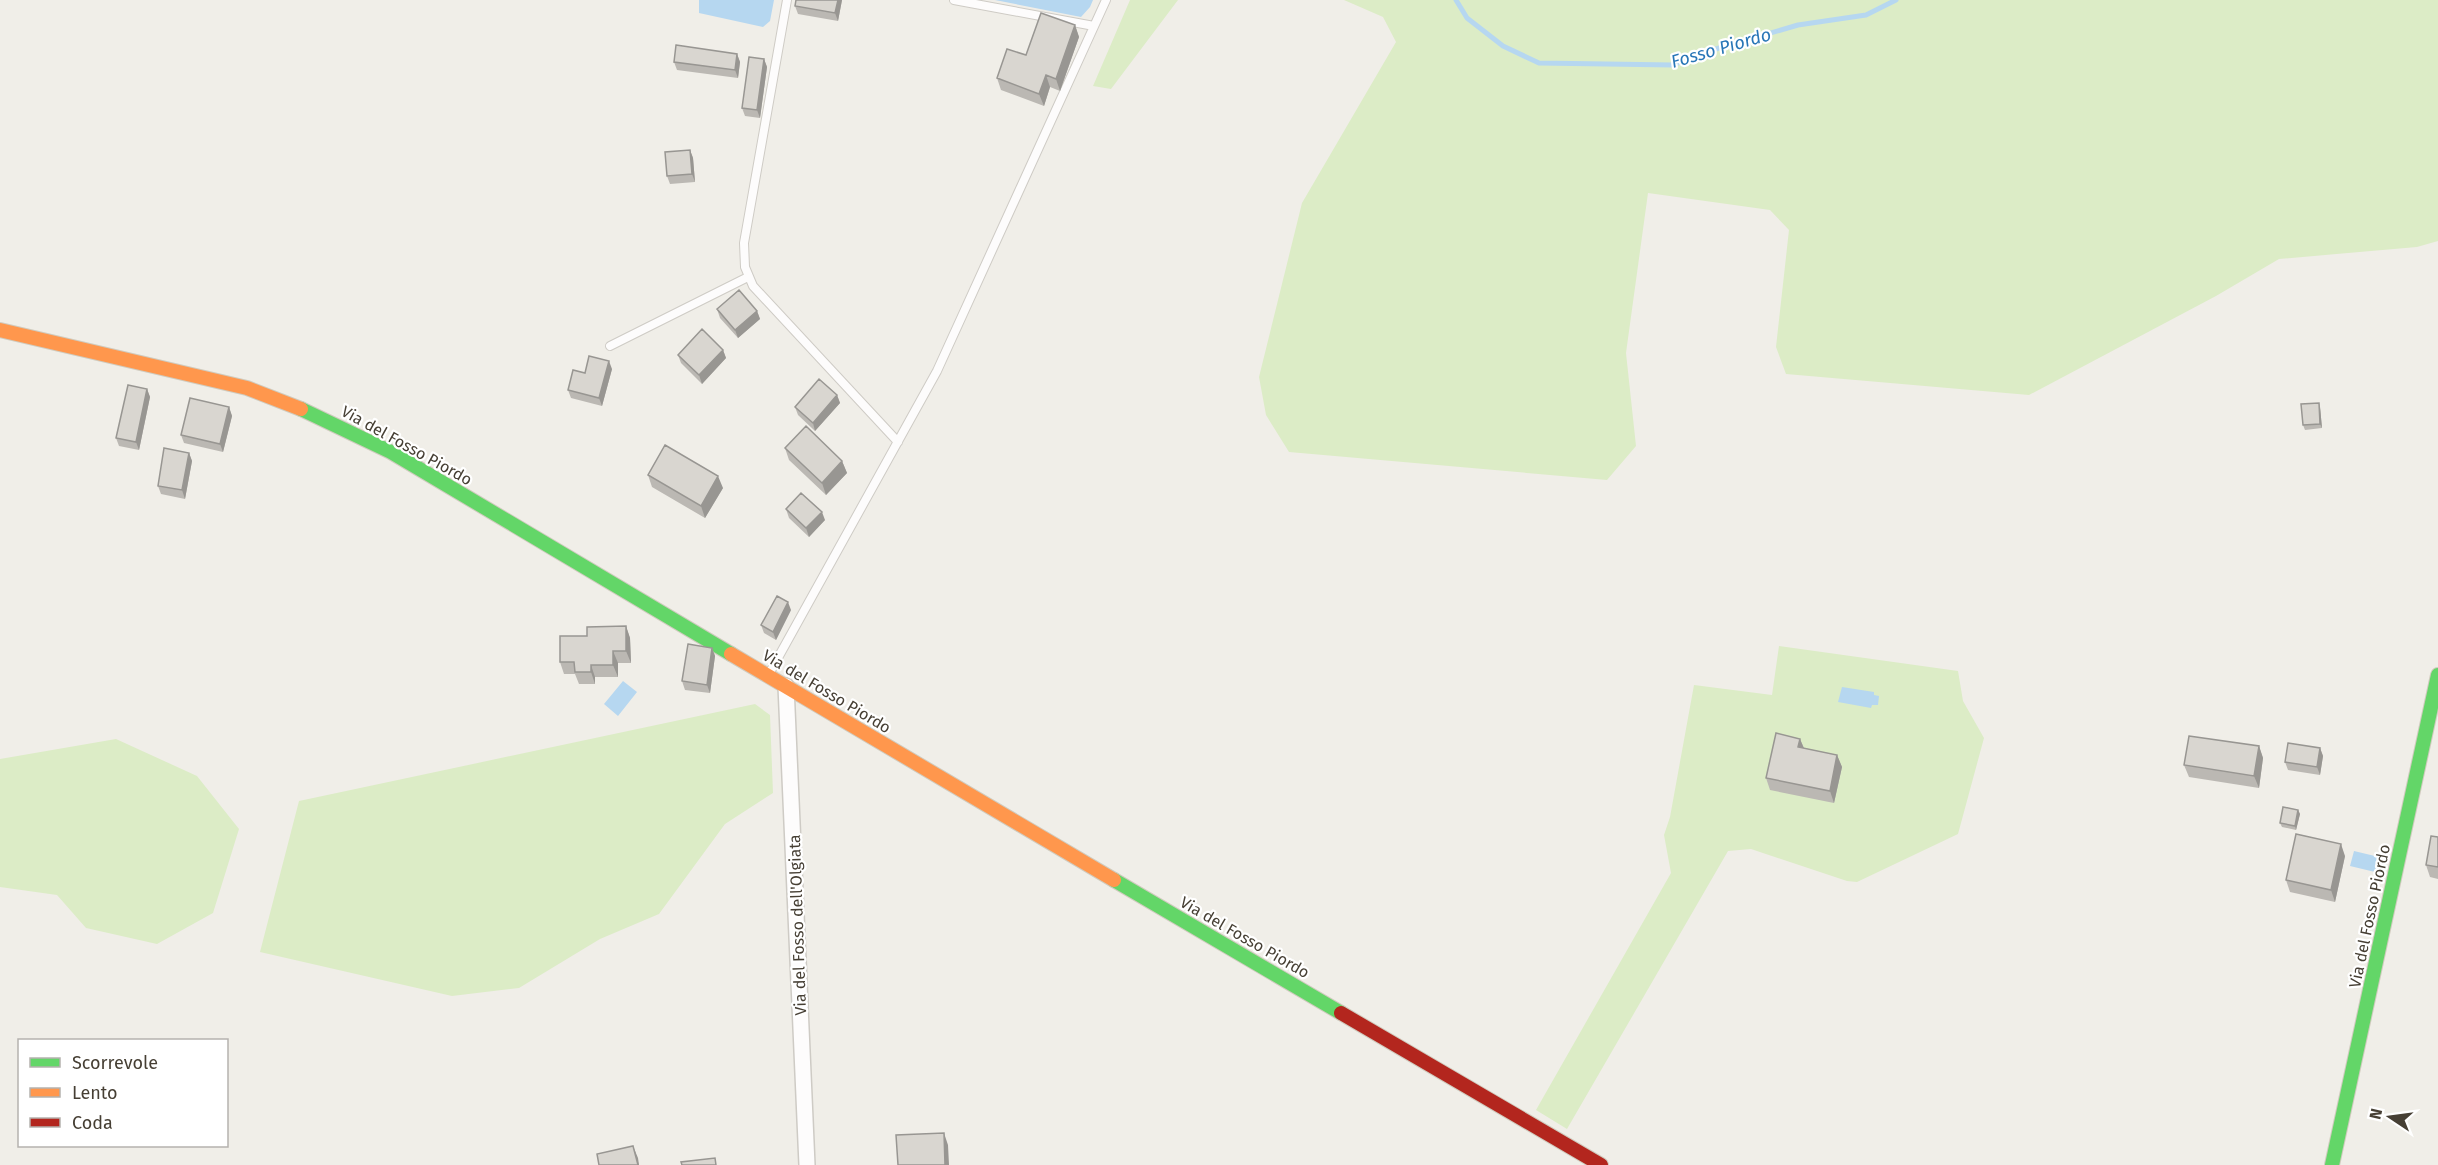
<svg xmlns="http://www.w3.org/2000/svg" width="2438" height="1165" viewBox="0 0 2438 1165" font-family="'Fira Sans',sans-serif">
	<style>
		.green { fill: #dcecc6 }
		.water { fill: #b6d7f0 }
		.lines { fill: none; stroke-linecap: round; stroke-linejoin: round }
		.stream { stroke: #b6d7f0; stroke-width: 5 }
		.lane-casing { stroke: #cecbc5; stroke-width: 10 }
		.street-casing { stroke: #cecbc5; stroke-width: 18 }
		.fast-casing { stroke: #d0cbbe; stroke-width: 16 }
		.slow-casing { stroke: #d0cbbe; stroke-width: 16 }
		.jam-casing { stroke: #d0cbbe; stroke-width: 16 }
		.lane { stroke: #fdfcfc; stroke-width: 8 }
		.street { stroke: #fdfcfc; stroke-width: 15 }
		.fast { stroke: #63d668; stroke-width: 14 }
		.slow { stroke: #ff974d; stroke-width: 14 }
		.jam { stroke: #b3261e; stroke-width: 14 }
		.wall { fill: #bbb8b3 }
		.shaded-wall { fill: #989692 }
		.building { fill: #d9d6d0; stroke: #989692; stroke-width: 1.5 }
		.labels { text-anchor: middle; stroke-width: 4.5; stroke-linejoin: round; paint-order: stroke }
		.street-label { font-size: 16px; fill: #463f34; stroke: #fff }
		.water-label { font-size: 18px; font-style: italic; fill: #2876b7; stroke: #fff }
	</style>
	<rect width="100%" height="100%" fill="#f0eee8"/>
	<path class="green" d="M1130,0H1178L1111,89L1093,86Z
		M1344,0H2438V241L2417,247L2279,259L2216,296L2029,395L1786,374L1776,347L1789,230L1770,210L1648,193L1626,353L1636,446L1607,480L1289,452L1266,415L1259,377L1302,203L1396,42L1383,17Z
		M1779,646L1958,671L1963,701L1984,738L1958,834L1857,882L1847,881L1751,849L1728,851L1567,1129L1536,1110L1671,873L1664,835L1670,817L1694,685L1772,695Z
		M755,704L770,715L773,793L725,824L659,914L600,939L519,988L452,996L260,952L299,801Z
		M116,739L197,776L239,829L213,913L157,944L86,928L57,895L0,887V759Z"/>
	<path class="water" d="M699,0H774L770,21L763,27L699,13Z
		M995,0H1093L1090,7L1081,17Z
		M623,681L637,692L618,716L604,704Z
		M1842,687L1874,692V695L1879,696L1878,705H1872L1871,708L1838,702Z
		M2354,851L2379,857L2375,872L2350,866Z"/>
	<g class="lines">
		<path class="stream" d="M1456,0L1467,18L1503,46L1539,63L1673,65L1709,51L1798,25L1866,15L1896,0"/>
		<g class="lane-casing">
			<path id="lane" d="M787,0L744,243L745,267L753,286L898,442
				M954,0L1094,26
				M610,346L748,277
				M769,674L937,371L1106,0"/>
		</g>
		<g class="street-casing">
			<path id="street" d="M786,686L807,1165"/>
		</g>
		<g class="fast-casing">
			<path id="fast" d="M301,409L391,452L731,654
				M1114,880L1341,1013
				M2332,1165L2438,675"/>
		</g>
		<g class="slow-casing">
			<path id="slow" d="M0,330L247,388L301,409
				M731,654L1114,880"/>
		</g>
		<g class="jam-casing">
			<path id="jam" d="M1341,1013L1601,1165"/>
		</g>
		<use href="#lane" class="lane"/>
		<use href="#street" class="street"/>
		<use href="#fast" class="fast"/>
		<use href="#slow" class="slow"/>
		<use href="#jam" class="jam"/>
	</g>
	<path class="wall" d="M842,0L838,21L798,14L795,6Z
		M1075,25L1079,37L1060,91L1050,87L1044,106L1001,90L997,78L1026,55Z
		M737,54L740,62L738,78L677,70L674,62Z
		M764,59L767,67L760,118L745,116L742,108Z
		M690,150L693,158L695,182L670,184L667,176Z
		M717,309L757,311L760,319L738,338L720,318Z
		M723,350L726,358L702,384L681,363L678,355Z
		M612,369L602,406L571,398L568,390L585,373Z
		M147,389L150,397L139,450L119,446L116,438Z
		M837,395L840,403L815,431L798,415L795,407Z
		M229,407L232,416L223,452L184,443L181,435Z
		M2320,407L2322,428L2305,430L2303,425Z
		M785,448L842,461L847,473L826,495L789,460Z
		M189,453L192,461L185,499L161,494L158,486Z
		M648,475L723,488L705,518L652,487Z
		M786,509L825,520L809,537L789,518Z
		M791,610L776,640L764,633L761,625Z
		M626,626L630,638L631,663H618V677H595V684H579L575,674H564L560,662L587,636Z
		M712,648L715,656L710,693L685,690L682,681Z
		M1800,739L1804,748L1837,755L1842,767L1834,803L1770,790L1766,778Z
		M2259,746L2263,758L2259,788L2189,777L2184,765Z
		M2320,748L2323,756L2320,775L2288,770L2285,762Z
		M2298,810L2300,814L2296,830L2282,827L2280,823Z
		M2438,837V879L2430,877L2426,865Z
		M2345,856L2335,902L2290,892L2286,880Z"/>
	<path class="shaded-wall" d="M838,0H842L838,21L835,13Z
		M1075,25L1079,37L1060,91L1056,79Z
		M737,54L740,62L738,78L735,70Z
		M764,59L767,67L760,118L757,110Z
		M1046,75L1050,87L1044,106L1039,94Z
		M690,150L693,158L695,182L692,174Z
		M757,311L760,319L738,338L735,330Z
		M723,350L726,358L702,384L699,375Z
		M609,361L612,369L602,406L599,398Z
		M147,389L150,397L139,450L136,442Z
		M837,395L840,403L815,431L813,423Z
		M2319,403L2320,407L2322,428L2320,424Z
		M229,407L232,416L223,452L220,444Z
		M189,453L192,461L185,499L182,490Z
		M842,461L847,473L826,495L822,483Z
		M718,476L723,488L705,518L701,506Z
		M822,512L825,520L809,537L806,528Z
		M788,602L791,610L776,640L773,632Z
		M626,626L630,638L631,663L626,651Z
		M712,648L715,656L710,693L707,685Z
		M613,651L618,663V677L613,665Z
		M591,665L595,677V684L591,672Z
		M1800,739L1805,751L1798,747Z
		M2259,746L2263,758L2259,788L2254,776Z
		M2320,748L2323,756L2320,775L2317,767Z
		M1837,755L1842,767L1834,803L1830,791Z
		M2298,810L2300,814L2296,830L2295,826Z
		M2341,844L2345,856L2335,902L2331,890Z
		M944,1133L948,1145L949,1165H945Z
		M633,1146L638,1158L639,1165H638Z"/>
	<path class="building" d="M796,0H838L835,13L795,6Z
		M1041,13L1075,25L1056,79L1046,75L1039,94L997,78L1007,49L1026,55Z
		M676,45L737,54L735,70L674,62Z
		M749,57L764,59L757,110L742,108Z
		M690,150L692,174L667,176L665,152Z
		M739,290L757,311L735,330L717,309Z
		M702,329L723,350L699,375L678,355Z
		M589,356L609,361L599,398L568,390L573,370L585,373Z
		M819,379L837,395L813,423L795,407Z
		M128,385L147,389L136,442L116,438Z
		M190,398L229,407L220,444L181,435Z
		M2319,403L2320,424L2303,425L2301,404Z
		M806,426L842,461L822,483L785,448Z
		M665,445L718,476L701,506L648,475Z
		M164,448L189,453L182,490L158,486Z
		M801,493L822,512L806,528L786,509Z
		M777,596L788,602L773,632L761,625Z
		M626,626V651H613V665H591V672H575L574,662H560V636H587V627Z
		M688,644L712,648L707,685L682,681Z
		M1776,733L1800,739L1798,747L1837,755L1830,791L1766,778Z
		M2189,736L2259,746L2254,776L2184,765Z
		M2288,743L2320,748L2317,767L2285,762Z
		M2283,807L2298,810L2295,826L2280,823Z
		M2296,834L2341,844L2331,890L2286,880Z
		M2431,836L2438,837V867L2426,865Z
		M944,1133L945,1165H898L896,1135Z
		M633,1146L638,1165H599L597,1154Z
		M715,1158L716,1165H682L681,1162Z"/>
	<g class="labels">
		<g class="street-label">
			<text transform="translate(407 445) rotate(29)" y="6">Via del Fosso Piordo</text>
			<text transform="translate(827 691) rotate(31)" y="6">Via del Fosso Piordo</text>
			<text transform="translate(2369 916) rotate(-78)" y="6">Via del Fosso Piordo</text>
			<text transform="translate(797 925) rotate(-92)" y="6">Via del Fosso dell'Olgiata</text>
			<text transform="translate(1245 937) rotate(30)" y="6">Via del Fosso Piordo</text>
		</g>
		<g class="water-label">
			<text transform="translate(1721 48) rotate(-16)" y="6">Fosso Piordo</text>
		</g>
	</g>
	<rect x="18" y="1039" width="210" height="108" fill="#ffffff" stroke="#b5b2ae" stroke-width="1.5"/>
	<rect x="30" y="1058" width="30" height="9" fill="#63d668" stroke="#b5b2ae" stroke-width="1.5"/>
	<text x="72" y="1069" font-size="18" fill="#463f34">Scorrevole</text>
	<rect x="30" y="1088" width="30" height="9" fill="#ff974d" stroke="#b5b2ae" stroke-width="1.5"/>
	<text x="72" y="1099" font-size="18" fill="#463f34">Lento</text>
	<rect x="30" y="1118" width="30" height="9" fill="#b3261e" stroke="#b5b2ae" stroke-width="1.5"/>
	<text x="72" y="1129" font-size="18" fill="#463f34">Coda</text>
	<g transform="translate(2390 1117) rotate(283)" stroke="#ffffff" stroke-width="4.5" paint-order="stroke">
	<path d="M0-4.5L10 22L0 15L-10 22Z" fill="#463f34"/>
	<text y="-9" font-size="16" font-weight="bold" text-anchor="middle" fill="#463f34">N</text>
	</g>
</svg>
